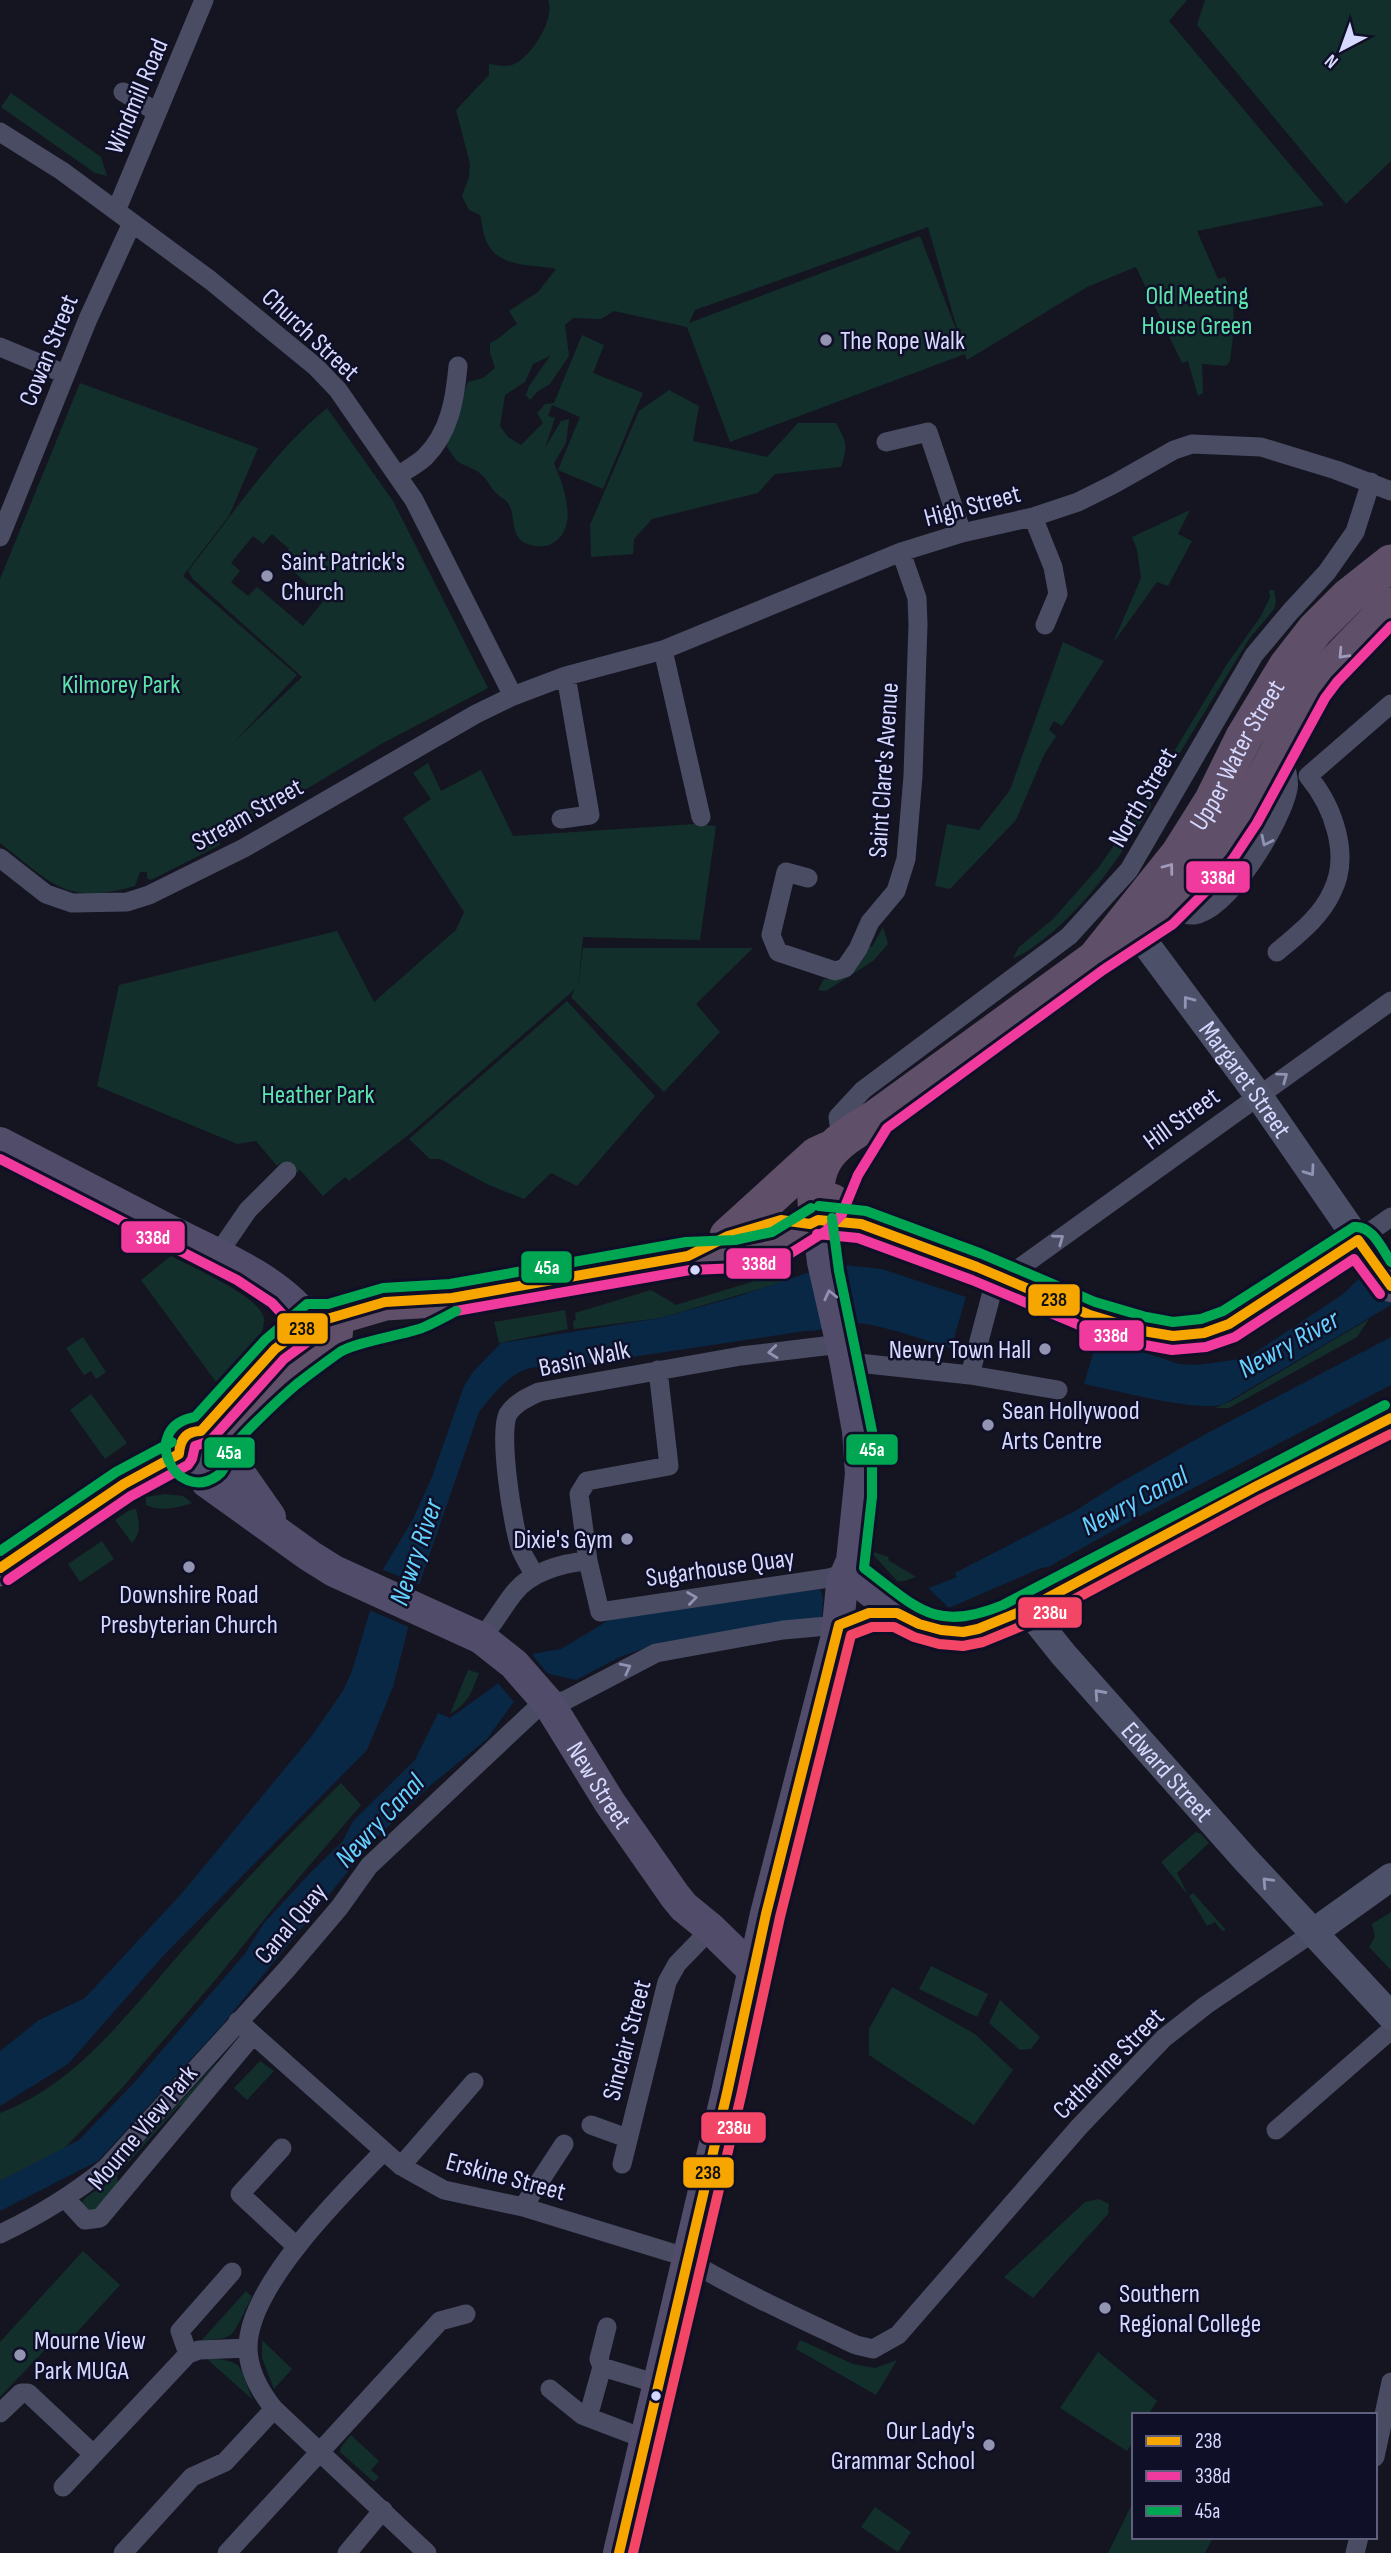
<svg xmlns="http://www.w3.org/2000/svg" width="1391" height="2553" viewBox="0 0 1391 2553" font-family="'Sofia Sans Condensed',sans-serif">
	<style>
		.green { fill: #122f2b; fill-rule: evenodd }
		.water { fill: #092845 }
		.pier { fill: #151522 }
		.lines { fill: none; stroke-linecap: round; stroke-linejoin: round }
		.street { stroke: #494c63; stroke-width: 19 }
		.secondary { stroke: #4c5069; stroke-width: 28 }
		.primary { stroke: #514c69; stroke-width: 32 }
		.highway { stroke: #5f4f69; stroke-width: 37 }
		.bus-1-casing { stroke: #0f0f28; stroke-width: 16 }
		.bus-2-casing { stroke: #0f0f28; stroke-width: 16 }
		.bus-3-casing { stroke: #0f0f28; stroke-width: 16 }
		.bus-4-casing { stroke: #0f0f28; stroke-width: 16 }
		.bus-1 { stroke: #f7a600; stroke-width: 10 }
		.bus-2 { stroke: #f13a9d; stroke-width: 10 }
		.bus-3 { stroke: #00a651; stroke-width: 10 }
		.bus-4 { stroke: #f34667; stroke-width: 10 }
		.oneway { stroke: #a09bbc }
		.oneway2 { stroke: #9092b1 }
		.oneway3 { stroke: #9194b4 }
		.oneway4 { stroke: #9492b4 }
		.poi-dot { fill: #9294b2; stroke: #0f0f28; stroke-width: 2.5 }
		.bus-dot { fill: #d6d9ff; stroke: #0f0f28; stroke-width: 2.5 }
		.labels { text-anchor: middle; stroke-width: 5; stroke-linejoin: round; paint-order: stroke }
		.street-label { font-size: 26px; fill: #d6d9ff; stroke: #0f0f28 }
		.park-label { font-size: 26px; fill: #5ce5ab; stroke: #0f0f28 }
		.poi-label { font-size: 26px; fill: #d6d9ff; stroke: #0f0f28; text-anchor: start }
		.water-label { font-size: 28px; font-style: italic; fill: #64d2ff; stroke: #0f0f28 }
		.line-badge { stroke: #0f0f28; stroke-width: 2.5 }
		.badge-label { font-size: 19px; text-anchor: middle; font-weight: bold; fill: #fff }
		.pale-badge-label { font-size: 19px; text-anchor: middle; font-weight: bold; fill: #111 }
	</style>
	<rect width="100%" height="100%" fill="#151522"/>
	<path class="green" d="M548,0H1187L1169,21L1324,205L1197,231L1218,279L1225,277C1238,309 1234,328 1230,361L1226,366L1202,364L1203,393L1198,396L1188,361L1182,363L1136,267L1087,287L967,360L965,354L730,442L687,327L614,311L601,319L573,318L565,325L569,356L550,384L538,391L530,400L526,395L529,386L550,356L533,364L525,382L505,395L500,426L508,437L521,445L543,423L537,413L545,404L554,403L582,335L604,345L593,373L643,393L603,489L558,470L580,417L552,405L548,416L555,418L545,448L561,421L569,419L566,443L554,463C563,486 582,530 549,545C541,548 530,546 523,542C510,533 516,515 508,503C505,499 500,497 496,493C491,488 488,481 483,476C476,469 468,467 460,463C455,460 451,452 447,447L449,431L468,382L483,378L495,368L490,353V343C501,338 507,330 517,324L509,311L538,292L556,269C527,263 492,270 483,231C482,226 482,221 480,215L469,210L462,196L469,177L470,164L456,110L489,75V64C497,65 505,67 512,65C530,59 556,19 548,0ZM928,227L961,342L920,236L689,323L695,310Z
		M1205,0H1391V161L1346,204L1197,25Z
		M11,93L101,157L107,176L95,173L1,107Z
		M80,383L258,448L229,516L183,576L297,675L235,741L302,677L193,579L188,571C232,516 272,453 327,408L393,501L488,688L383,743L255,820L249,810L237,825H230L220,833V845L151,880L147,878V872H140L135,886C65,906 52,883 0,843V579ZM272,534L289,549L280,560L325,599L303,626L257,587L248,596L231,582L240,571L231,563L253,536L263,544Z
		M669,390L699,406L693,441L767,457L798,423H836C847,443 848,445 841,467L775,474L758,493L652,519L634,539L633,554L591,557L590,525L639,411Z
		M1190,510L1178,534L1192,541L1168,586L1157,582L1113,643L1141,578L1137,550L1132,537Z
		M1269,590H1274L1276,602L1274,609L1249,639L1161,784L1155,783L1227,664L1261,616L1270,597Z
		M1063,642L1104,661L1062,726L1054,721L1049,730L1056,736L1044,755L1016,820L950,889L935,886L947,824L979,830L1010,790Z
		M428,763L441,791L481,770L513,836L695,824L716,826L700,940L583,937L578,987L583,948H753L696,1004L720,1032L664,1092L571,997L575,989L412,1132L349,1181L345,1177L323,1196L300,1170L291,1177L280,1163L277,1166L256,1141L237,1144L97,1086L119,985L337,931L374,1002L456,930L464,912L403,818L431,799L413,773Z
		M1147,797L1150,801L1151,807C1120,856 1090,902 1045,938C1034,946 1026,954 1013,958L1019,947L1053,919L1099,867Z
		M883,927L888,944L873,961L826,991L818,990L824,979L838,980L868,945L872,947Z
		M567,1001L655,1096L577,1186L551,1173L524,1199L489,1185L440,1159H430L409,1139Z
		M171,1256C190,1266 263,1298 264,1319C265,1343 233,1370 216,1382L141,1280Z
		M787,1271L790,1280L660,1318L574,1329L573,1321L576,1320L575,1313L651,1290L676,1305Z
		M565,1310L568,1329L499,1343L494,1322Z
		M1369,1319L1357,1337L1229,1408H1215L1233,1400Z
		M83,1337L106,1372L96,1379L91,1371L84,1375L66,1348Z
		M91,1394L127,1443L105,1459L70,1410Z
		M165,1494L183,1496L192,1503C176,1508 162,1512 146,1505V1497Z
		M136,1509C139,1521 142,1533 132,1543L115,1520L130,1510Z
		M102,1541L114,1559L80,1582L68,1564Z
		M870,1551L889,1557L888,1560L916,1577L899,1583Z
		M468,1670L479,1673C470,1695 470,1701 450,1714Z
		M341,1783L361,1805L279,1901L217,1978L122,2088L60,2153L0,2182V2113C82,2082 134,2004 191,1941C239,1886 289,1834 341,1783Z
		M1196,1832L1201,1834L1209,1843L1177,1873L1188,1895L1161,1862Z
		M1193,1893L1226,1930L1222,1931L1215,1922L1207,1926L1189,1896Z
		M1391,1912V1970L1369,1947L1375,1937L1372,1924Z
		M931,1966L988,1994L977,2017L919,1989Z
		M892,1987L975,2034L1013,2070L974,2125L869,2055V2029Z
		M1000,2000L1040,2037L1031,2049L1020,2050L989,2023Z
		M260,2061L274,2071L247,2100L234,2088Z
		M217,2062L220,2064L191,2103L179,2106L117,2175L118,2186L97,2211L87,2214L80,2205L86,2197L103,2186Z
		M1099,2199L1109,2204L1108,2214L1033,2298L1004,2277L1085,2202Z
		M83,2251L120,2285L69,2341L60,2334L0,2397V2342Z
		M246,2291L252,2297C247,2305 236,2333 229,2336C222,2340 209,2339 201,2341Z
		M262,2340L292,2369L274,2389L262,2358Z
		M800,2340L853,2364L875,2368L897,2360L876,2395L796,2349Z
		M1098,2352L1157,2401L1148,2415H1134V2440L1127,2451L1060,2408Z
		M206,2358C247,2361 238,2365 253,2400Z
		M351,2435L379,2461L371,2470L379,2477L374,2482L340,2452L341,2447Z
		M1134,2500V2537H1213L1205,2553H1108Z
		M875,2507L911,2532L898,2552L861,2527Z"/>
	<path class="water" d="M1391,1248V1305L1224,1404C1199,1413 1115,1390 1084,1384L1098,1337L1179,1364L1198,1365L1247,1358L1342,1295Z
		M834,1264L882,1269L966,1297L951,1348C926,1341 872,1321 849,1323C833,1324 822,1332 805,1331L571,1366C555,1367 534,1364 520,1372C505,1379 489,1399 479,1412L419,1585L393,1687L367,1750L163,1956L68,2064L0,2106V2051L39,2020L85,1998L183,1892L311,1737L343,1691L352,1671L382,1571L413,1519L432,1477L464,1386L473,1372L501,1343L660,1318L736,1297Z
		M1391,1337V1385L1136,1518L1048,1567L1041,1568L951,1607L822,1618L662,1642L620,1657L576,1680L546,1673L512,1704L487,1739L431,1785L373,1841L223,2024L98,2161L0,2211V2181L79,2140L132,2085L244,1955L264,1923L311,1872L343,1841L353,1821L415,1760L438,1713L450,1718L496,1685L532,1654L561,1649L609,1620L658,1609L822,1589L919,1584L929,1588L957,1577L955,1573L1075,1511L1116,1485L1204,1435Z"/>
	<path class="pier" d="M379,1568L422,1586L411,1628L367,1609Z
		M920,1580L950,1609L841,1620L822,1619L823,1597L819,1586Z
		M530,1652L548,1674L514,1702L496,1681Z"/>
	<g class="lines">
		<path class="street" d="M123,92L157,112
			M0,132L62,171L210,280L316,367L338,390L414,500L513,696
			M116,211L204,0
			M0,347L65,374
			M886,442L928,432L962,533
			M398,476C407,469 418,464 425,457C450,432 455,399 458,366
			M1033,517L1053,567L1058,594L1045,625
			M0,537L88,319L132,223
			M663,650L701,817
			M1308,776L1391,704
			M561,819L590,815L566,676
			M0,858L46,894L72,903L127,902L149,895L244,848L476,714L513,696L566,676L663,650L901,552L962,533L1033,517L1078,502L1114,484L1174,450L1192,444L1261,447L1336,470L1391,491
			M808,878L786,872L771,935L778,952L835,971L845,968L858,949L870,922L896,891L906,859L913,776L918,624L917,598L901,552
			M1168,911C1176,912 1186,916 1194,915C1229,910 1282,821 1288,789C1290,782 1287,774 1286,767
			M1277,952C1297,935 1321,917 1332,892C1351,855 1333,806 1308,776
			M847,1144L841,1139L838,1117L863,1090L1069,936L1129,870L1254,655L1290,612L1327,572L1355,532L1371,482
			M1358,1240L1391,1217
			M217,1255L248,1210L287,1171
			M1004,1279L1391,1001
			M845,1359L858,1363L970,1375L996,1277
			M658,1370L669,1466L587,1481L579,1494L588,1561L600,1612L829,1578L847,1573
			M970,1375L1058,1390
			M534,1575C530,1566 525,1559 521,1550C513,1529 498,1433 508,1414C515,1403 528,1397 539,1392L741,1356L841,1344
			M481,1638C494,1624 502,1608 514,1593C530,1572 562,1563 588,1561
			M238,2021L401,2166L444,2190L523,2207L679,2255C735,2289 796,2317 856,2345L873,2349L898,2335L1079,2127L1164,2038L1206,2005L1314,1932
			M591,2125L627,2138
			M1276,2130L1391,2030
			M282,2148L240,2194L297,2247
			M384,2151C342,2194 259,2276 249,2336C244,2364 258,2389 274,2409L427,2553
			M622,2164L667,1982L677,1964L711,1929
			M401,2166L474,2082
			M65,2198L85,2220L100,2218L253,2035
			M523,2207L564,2144
			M0,2234C38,2216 74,2194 107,2167L287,1969L339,1908L369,1866L537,1708L566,1700L656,1653L783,1630L839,1625
			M188,2354L180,2331L232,2272
			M602,2367L658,2384
			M550,2389L582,2415L645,2439
			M590,2410L602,2367L599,2359L607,2327
			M0,2413L21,2393H28L93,2454
			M1375,2457L1391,2382
			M63,2487L188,2354L199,2350L248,2348
			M123,2553L192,2477L225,2462L274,2409
			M227,2553L440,2321L466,2314
			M347,2553L383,2510
			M1355,2553L1359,2537"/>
		<g class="secondary">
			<path id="s1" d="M1128,920L1258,1095L1358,1240"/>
			<path id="s2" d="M1027,1609L1063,1654L1245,1859L1391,2016"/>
			<path d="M1314,1932L1391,1877"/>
		</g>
		<g class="primary">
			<path d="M0,1143C56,1172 112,1201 168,1230C210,1251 282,1281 307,1320"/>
			<path d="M216,1452L235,1467L270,1517"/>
			<path id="s3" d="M196,1468L207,1482L310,1556L334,1571L481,1638L514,1664L549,1704L610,1803L675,1896L684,1907L711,1929L755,1972"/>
			<path d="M847,1573C884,1599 913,1634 963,1632C995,1630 1059,1592 1089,1576C1190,1523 1289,1468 1391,1418"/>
			<path d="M619,2553L727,2093L766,1914L837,1636L842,1584L852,1561L861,1474L858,1431L845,1359L823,1262L818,1220L861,1224L977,1267L1090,1315L1143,1331L1173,1336L1204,1333L1229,1324L1358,1240L1391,1286"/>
		</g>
		<g class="highway">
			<path d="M1134,935C1180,904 1219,860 1246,813C1269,772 1288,729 1313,690L1326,673L1391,606"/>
			<path id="s4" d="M818,1220C809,1161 828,1146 876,1118L1095,959L1179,854L1213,800L1244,737L1287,666L1315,630L1348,597L1391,563"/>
			<path d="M728,1236L817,1155L828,1150"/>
			<path d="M327,1319L385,1302L452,1298L688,1256L737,1254L777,1245L818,1220L832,1202"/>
			<path d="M235,1394L275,1349L302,1329"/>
			<path d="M216,1446C239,1422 261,1397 286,1375C296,1366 309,1355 321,1348C327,1345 326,1348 330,1343C344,1327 322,1310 307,1320L302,1334C304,1344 310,1349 321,1349"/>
			<path d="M0,1568L124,1484L179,1454"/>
		</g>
		<g class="bus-1-casing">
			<path id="bus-1" d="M0,1568L124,1484L179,1454C180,1440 186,1431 201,1431L275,1349L302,1329L312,1317L327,1319L385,1302L452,1298L688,1256L728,1236L781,1220L810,1224L818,1220L861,1224L977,1267L1090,1315L1143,1331L1173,1336L1204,1333L1229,1324L1358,1240L1391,1286
				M619,2553L727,2093L766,1914L839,1625L869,1613H897L919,1624L941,1630L963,1632L978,1629L1027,1609L1255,1487L1391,1418"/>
		</g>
		<g class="bus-2-casing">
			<path id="bus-2" d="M0,1159L237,1280L272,1303L296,1329
				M817,1234L858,1238L972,1280L1086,1328L1139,1344L1172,1350L1206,1347L1235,1337L1354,1259L1380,1294
				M456,1311L690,1270L740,1268L783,1258L826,1231L842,1214L858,1175L887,1128L1103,970L1173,924L1206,891L1233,859L1257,823L1325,698L1337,682L1391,626
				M8,1580L131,1496L188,1465L192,1459L195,1446L210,1441L284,1359L310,1340"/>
		</g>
		<g class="bus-3-casing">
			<path id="bus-3" d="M819,1206L866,1211L982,1254L1095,1302L1146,1317L1173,1322L1201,1319L1223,1311L1354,1227C1372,1225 1382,1249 1391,1262
				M832,1218L839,1271L872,1431V1497L864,1568C917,1608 935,1633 1003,1605L1385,1405
				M456,1311C445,1317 434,1323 422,1328C403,1335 355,1342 340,1352C326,1362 311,1373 297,1384C285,1394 234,1441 229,1453C225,1461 226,1470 217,1476C175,1505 138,1427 195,1417L265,1340L307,1304H328L383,1288L450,1284L686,1242L735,1240L772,1232L811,1208
				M0,1551L116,1472L172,1442"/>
		</g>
		<g class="bus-4-casing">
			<path id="bus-4" d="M633,2553L741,2096L780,1917L851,1635L872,1627H894L914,1637L939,1644L963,1646L983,1642L1034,1621L1261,1499L1391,1434"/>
		</g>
		<use href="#bus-1" class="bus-1"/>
		<use href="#bus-2" class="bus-2"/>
		<use href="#bus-3" class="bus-3"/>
		<use href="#bus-4" class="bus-4"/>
	</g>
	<defs><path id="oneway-chevron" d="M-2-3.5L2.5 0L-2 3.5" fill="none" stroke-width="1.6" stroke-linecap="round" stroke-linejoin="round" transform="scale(1.75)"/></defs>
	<g class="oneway">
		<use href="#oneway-chevron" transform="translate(1343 654) rotate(133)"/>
		<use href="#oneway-chevron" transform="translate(1169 868) rotate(-53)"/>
	</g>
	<g class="oneway2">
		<use href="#oneway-chevron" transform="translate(1266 841) rotate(116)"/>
		<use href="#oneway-chevron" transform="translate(1283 1077) rotate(-36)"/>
		<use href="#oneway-chevron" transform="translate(1059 1239) rotate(-36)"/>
		<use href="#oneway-chevron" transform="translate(773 1352) rotate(174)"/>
		<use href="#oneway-chevron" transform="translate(692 1598) rotate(-8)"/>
		<use href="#oneway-chevron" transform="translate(626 1668) rotate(-27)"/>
	</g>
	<g class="oneway3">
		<use href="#oneway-chevron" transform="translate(1188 1001) rotate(-127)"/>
		<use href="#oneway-chevron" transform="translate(1310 1171) rotate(55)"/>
		<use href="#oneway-chevron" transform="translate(1099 1694) rotate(-132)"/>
		<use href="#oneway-chevron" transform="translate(1267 1882) rotate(-133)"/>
	</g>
	<use class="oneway4" href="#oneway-chevron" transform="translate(830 1295) rotate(-103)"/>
	<g class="poi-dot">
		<circle cx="826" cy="340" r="7"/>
		<circle cx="267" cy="576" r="7"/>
		<circle cx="1045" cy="1349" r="7"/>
		<circle cx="988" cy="1425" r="7"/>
		<circle cx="627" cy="1539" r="7"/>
		<circle cx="189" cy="1567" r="7"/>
		<circle cx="1105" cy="2308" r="7"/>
		<circle cx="20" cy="2355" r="7"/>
		<circle cx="989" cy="2445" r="7"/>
	</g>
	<g class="bus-dot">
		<circle cx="695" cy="1270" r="6"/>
		<circle cx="656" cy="2396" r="6"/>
	</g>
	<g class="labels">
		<g class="street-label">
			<text transform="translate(136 96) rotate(-67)" y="9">Windmill Road</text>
			<text transform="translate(311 334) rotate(43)" y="9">Church Street</text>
			<text transform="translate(48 350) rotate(-68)" y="9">Cowan Street</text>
			<text transform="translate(972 505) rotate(-15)" y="9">High Street</text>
			<text dy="9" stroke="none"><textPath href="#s4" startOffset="649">Upper Water Street</textPath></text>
			<text transform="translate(883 770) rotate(-86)" y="9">Saint Clare's Avenue</text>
			<text transform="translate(1142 797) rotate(-60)" y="9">North Street</text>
			<text transform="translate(247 814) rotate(-29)" y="9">Stream Street</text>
			<text dy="9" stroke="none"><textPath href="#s1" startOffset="198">Margaret Street</textPath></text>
			<text transform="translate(1181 1118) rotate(-36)" y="9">Hill Street</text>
			<text transform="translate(584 1358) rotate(-12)" y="9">Basin Walk</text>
			<text transform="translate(720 1567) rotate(-8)" y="9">Sugarhouse Quay</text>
			<text dy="9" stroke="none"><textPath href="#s2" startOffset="215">Edward Street</textPath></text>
			<text dy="9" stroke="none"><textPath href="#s3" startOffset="525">New Street</textPath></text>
			<text transform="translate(290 1923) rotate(-50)" y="9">Canal Quay</text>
			<text transform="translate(626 2040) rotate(-75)" y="9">Sinclair Street</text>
			<text transform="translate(1108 2063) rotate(-45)" y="9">Catherine Street</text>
			<text transform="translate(142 2127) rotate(-50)" y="9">Mourne View Park</text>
			<text transform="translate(506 2176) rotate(15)" y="9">Erskine Street</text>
		</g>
		<g class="park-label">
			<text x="1197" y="304">Old Meeting<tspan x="1197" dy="30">House Green</tspan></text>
			<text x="121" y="693">Kilmorey Park</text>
			<text x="318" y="1103">Heather Park</text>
		</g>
		<g class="poi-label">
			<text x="840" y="349">The Rope Walk</text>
			<text x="281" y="570">Saint Patrick's<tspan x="281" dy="30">Church</tspan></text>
			<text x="1031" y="1358" text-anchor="end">Newry Town Hall</text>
			<text x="1002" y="1419">Sean Hollywood<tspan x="1002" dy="30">Arts Centre</tspan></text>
			<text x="613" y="1548" text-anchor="end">Dixie's Gym</text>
			<text x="189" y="1603" text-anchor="middle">Downshire Road<tspan x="189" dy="30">Presbyterian Church</tspan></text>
			<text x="1119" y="2302">Southern<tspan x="1119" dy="30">Regional College</tspan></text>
			<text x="34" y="2349">Mourne View<tspan x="34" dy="30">Park MUGA</tspan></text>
			<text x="975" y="2439" text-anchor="end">Our Lady's<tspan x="975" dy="30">Grammar School</tspan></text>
		</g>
		<g class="water-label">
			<text transform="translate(1288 1343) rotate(-29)" y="10">Newry River</text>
			<text transform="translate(1134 1500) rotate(-28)" y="10">Newry Canal</text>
			<text transform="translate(415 1552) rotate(-71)" y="10">Newry River</text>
			<text transform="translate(379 1820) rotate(-47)" y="10">Newry Canal</text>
		</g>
	</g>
	<g class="line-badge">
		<rect x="1185" y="860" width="66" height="34" rx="7" fill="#f13a9d"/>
		<rect x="120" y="1220" width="66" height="34" rx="7" fill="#f13a9d"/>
		<rect x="725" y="1247" width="67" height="33" rx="7" fill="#f13a9d"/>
		<rect x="520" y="1250" width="53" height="34" rx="7" fill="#00a651"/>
		<rect x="1027" y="1283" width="54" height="34" rx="7" fill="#f7a600"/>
		<rect x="276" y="1312" width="53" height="33" rx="7" fill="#f7a600"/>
		<rect x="1078" y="1319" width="67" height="33" rx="7" fill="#f13a9d"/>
		<rect x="845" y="1433" width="54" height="33" rx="7" fill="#00a651"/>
		<rect x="203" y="1436" width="53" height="33" rx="7" fill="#00a651"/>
		<rect x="1017" y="1596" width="66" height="33" rx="7" fill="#f34667"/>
		<rect x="700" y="2111" width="67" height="33" rx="7" fill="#f34667"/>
		<rect x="682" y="2156" width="53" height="33" rx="7" fill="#f7a600"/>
	</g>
	<g class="badge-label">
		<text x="1218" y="884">338d</text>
		<text x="153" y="1244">338d</text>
		<text x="759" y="1270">338d</text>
		<text x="547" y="1274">45a</text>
		<text x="1111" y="1342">338d</text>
		<text x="872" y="1456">45a</text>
		<text x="229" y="1459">45a</text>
		<text x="1050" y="1619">238u</text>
		<text x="734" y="2134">238u</text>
	</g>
	<g class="pale-badge-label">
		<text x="1054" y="1306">238</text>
		<text x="302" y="1335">238</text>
		<text x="708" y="2179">238</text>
	</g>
	<rect x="1132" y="2413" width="245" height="126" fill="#0f0f28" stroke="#5f607e" stroke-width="2"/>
	<rect x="1146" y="2436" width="35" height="10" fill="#f7a600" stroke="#5f607e" stroke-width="2"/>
	<text x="1195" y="2448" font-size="21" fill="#d6d9ff">238</text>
	<rect x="1146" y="2471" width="35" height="10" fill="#f13a9d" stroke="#5f607e" stroke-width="2"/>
	<text x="1195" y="2483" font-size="21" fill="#d6d9ff">338d</text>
	<rect x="1146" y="2506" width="35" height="10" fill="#00a651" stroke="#5f607e" stroke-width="2"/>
	<text x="1195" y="2518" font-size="21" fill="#d6d9ff">45a</text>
	<g transform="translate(1342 49) rotate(221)" stroke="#0f0f28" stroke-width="5" paint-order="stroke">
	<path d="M0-5L12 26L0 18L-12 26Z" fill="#d6d9ff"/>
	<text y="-10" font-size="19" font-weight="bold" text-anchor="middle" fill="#d6d9ff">N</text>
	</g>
</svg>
